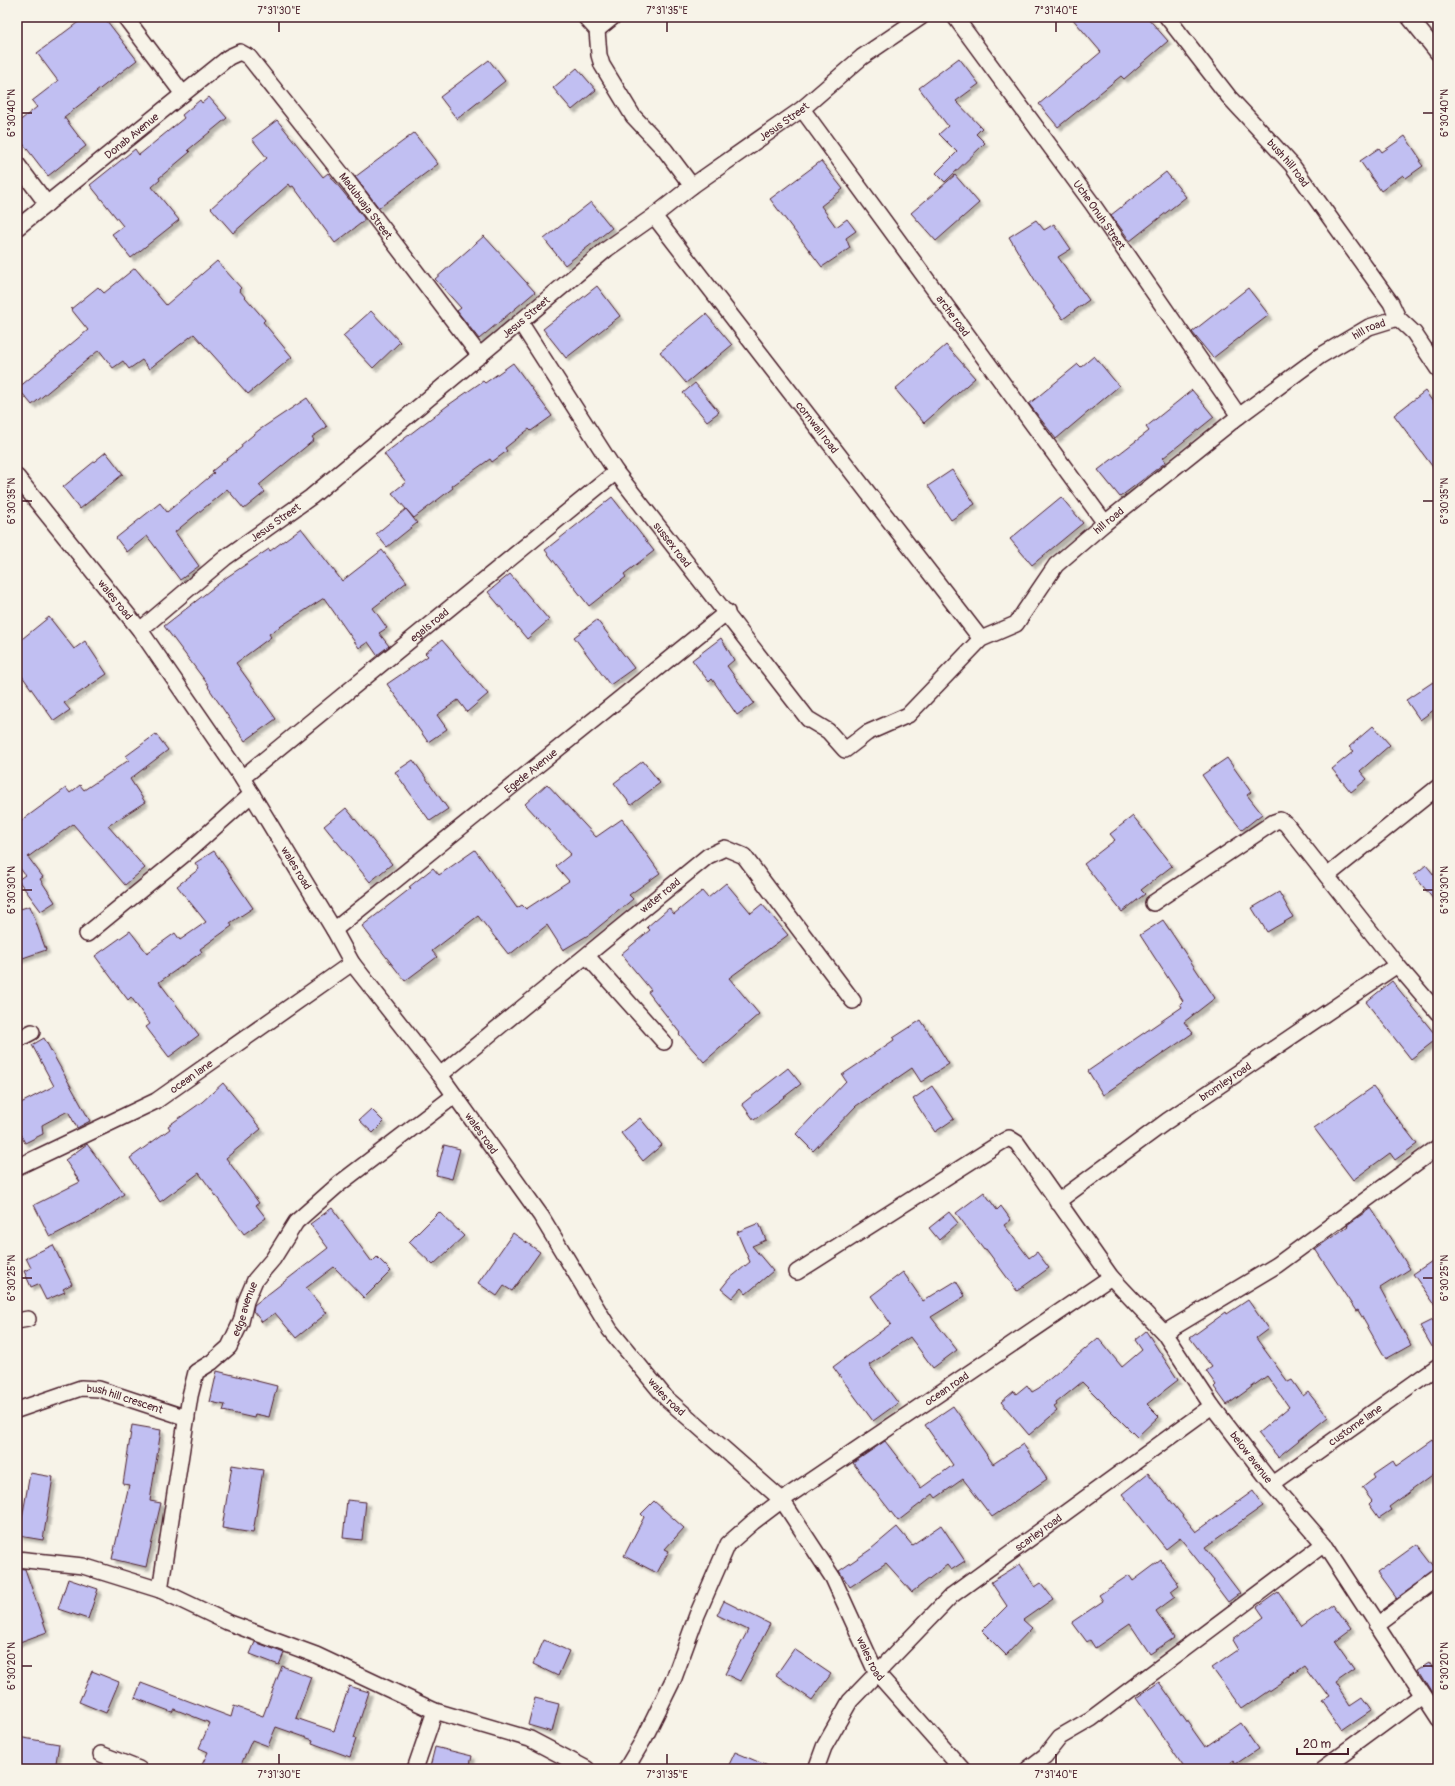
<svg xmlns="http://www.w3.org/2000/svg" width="1455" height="1786" viewBox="0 0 1455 1786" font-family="Pangolin,sans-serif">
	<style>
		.building { fill: #c1bff2; stroke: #4a1f2b; filter: url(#shadow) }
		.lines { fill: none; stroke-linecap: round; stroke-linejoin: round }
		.street-casing { stroke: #4a1f2b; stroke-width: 18 }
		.street { stroke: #f7f3e8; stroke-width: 15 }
		.ticks { fill: none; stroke: #4a1f2b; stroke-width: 1.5 }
		.labels { text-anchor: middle; stroke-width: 3; stroke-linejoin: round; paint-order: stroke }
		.street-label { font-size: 11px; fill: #4a1f2b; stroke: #f7f3e8 }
		.neatline { fill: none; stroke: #4a1f2b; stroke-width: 1.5 }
		.ticks-label { font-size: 10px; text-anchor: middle; fill: #4a1f2b }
	</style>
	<defs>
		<filter id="shadow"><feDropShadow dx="3.5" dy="3.5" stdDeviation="1" flood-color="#0004"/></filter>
	</defs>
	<rect width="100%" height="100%" fill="#f7f3e8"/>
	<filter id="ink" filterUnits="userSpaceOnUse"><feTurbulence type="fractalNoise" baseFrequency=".025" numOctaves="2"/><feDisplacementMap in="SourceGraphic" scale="8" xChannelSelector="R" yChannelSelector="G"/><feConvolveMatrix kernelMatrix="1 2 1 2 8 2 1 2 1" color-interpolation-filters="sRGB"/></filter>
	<g filter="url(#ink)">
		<path class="building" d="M85,17H104L137,60L64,117L86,146L48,176L17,136V123L37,107L32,101L58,81L37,53Z
			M1071,17H1147L1168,41L1124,79L1121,76L1058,127L1039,104L1101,52Z
			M959,58L979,84L956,101L982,128L976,134L985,143L945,182L936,173L957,152L939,134L948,126L919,88Z
			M489,60L505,81L457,119L440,97Z
			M577,68L596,90L572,110L553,88Z
			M209,97L227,118L188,150L190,152L159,178L160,180L152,187L179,220L131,258L112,234L123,226L90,185L135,149L139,155L184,118L182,115L200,100L202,103Z
			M277,120L323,177L328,173L364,218V221L335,243L293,186L291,187L289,184L233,233L211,208L267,158L252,139Z
			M414,133L438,164L379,208L355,177Z
			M1405,136L1421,160L1419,161L1423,166L1406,178L1403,175L1381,191L1360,161L1379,148L1382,152Z
			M821,161L843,189L821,206L836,227L847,219L856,231L846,238L850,248L822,267L770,199Z
			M1166,172L1186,197L1130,241L1111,215Z
			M955,175L979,203L936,241L911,213Z
			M591,202L612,228L565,265L544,239Z
			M1036,220L1044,230L1054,224L1071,249L1058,257L1089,300L1063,319L1036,282L1009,237Z
			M484,236L535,292L479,339L457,311L461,308L435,279Z
			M217,261L241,288L239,290L265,320L263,322L292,357L248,394L194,334L149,369L142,360L129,369L123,361L113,368L99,350L32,405L18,388L88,330L71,309L98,287L104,293L135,268L166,305Z
			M597,286L620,316L566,358L543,329Z
			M1248,288L1269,315L1213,358L1192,332Z
			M371,311L400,342L373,368L343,336Z
			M706,314L732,345L686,383L660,352Z
			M946,345L975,378L924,423L895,389Z
			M1094,356L1119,386L1056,439L1029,404L1078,364L1081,367Z
			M513,363L552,416L531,431L529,429L505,448L507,451L492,462L490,459L452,486L453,488L414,518L392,493L406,482L384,454L447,406L483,381L485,383Z
			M695,383L719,412L707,421L683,393Z
			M1192,390L1214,417L1163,458L1166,462L1120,497L1098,470L1149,431L1146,427Z
			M1425,391L1438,409V474L1394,415Z
			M307,398L327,427L312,437L314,440L259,485L265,492L244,509L227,489L175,532L199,566L180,580L147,536L127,552L116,538L160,503L167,512L214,473L212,471L242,447L241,445L259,430Z
			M106,452L123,474L80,509L63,487Z
			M952,470L975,504L951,520L928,486Z
			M612,497L654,551L624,574L626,577L589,606L545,550Z
			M1061,497L1083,523L1032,565L1010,539Z
			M406,509L417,523L387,547L376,534Z
			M301,528L342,581L382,550L407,582L373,608L387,628L379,633L389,646L377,655L368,642L359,648L324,598L269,634L271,637L236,663L276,719L245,741L208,687L209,686L164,626L227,577L269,549L270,551Z
			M510,574L549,620L527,639L488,592Z
			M49,617L74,649L85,641L107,674L64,703L70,710L54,721L17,669V643Z
			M597,620L634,668L610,685L574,637Z
			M721,638L734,660L727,666L754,703L737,715L712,679L709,682L692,660Z
			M442,640L488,694L467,712L458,700L437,715L447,729L428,742L387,684L428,656L425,653Z
			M1433,682L1438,690V707L1420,720L1406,700Z
			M1373,726L1390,745L1360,771L1367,779L1351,792L1332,769L1354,751L1349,747Z
			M156,734L168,750L130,779L145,802L108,826L145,868L125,885L73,824L28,857L43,877L40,879L55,902L41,911L18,880L25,875L17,864V824L66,788L70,793L80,785L84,790L129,760L126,756Z
			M1227,758L1251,792L1247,795L1262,814L1242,830L1225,809L1202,775Z
			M413,760L448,809L430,821L395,772Z
			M643,761L660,783L631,805L614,783Z
			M547,784L596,837L622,819L660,873L629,895L633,899L590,934L563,950L547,925L509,955L478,916L432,951L437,957L405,981L362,926L411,888L409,887L433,868L439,875L475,850L517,908L522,905L526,909L569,881L556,866L571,854L525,804Z
			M346,808L392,864L370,882L324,826Z
			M1133,816L1172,866L1141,890L1145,894L1122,912L1084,864L1115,840L1110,834Z
			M214,851L253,908L230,923L232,926L200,949L202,952L159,982L199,1035L169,1057L146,1027L150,1024L131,997L128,1000L95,956L130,931L147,953L175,933L180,940L206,922L177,886L199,869L195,863Z
			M1426,865L1438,880V905L1414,875Z
			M726,883L751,913L762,904L788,935L729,978L759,1014L704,1062L679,1034L680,1033L648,992L651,990L621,954L650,930L647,927L669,908L674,914L702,891L708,898Z
			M1279,892L1293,917L1267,932L1252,908Z
			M30,906L46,950L17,960V910Z
			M1163,920L1215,998L1184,1022L1193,1033L1103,1095L1088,1071L1182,1007L1180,1004L1183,1001L1140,935Z
			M1392,981L1438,1038L1411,1059L1366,1002Z
			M921,1020L949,1064L921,1082L912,1068L856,1106L813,1151L796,1134L846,1081L842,1075L894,1040L893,1038Z
			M44,1038L90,1121L77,1128L68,1111L42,1125L43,1134L25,1143L17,1128V1105L54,1086L32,1045Z
			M788,1068L801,1084L754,1120L742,1104Z
			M223,1083L261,1129L226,1158L259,1203L256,1205L266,1218L244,1234L199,1173L160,1202L130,1158L170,1129L168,1126L202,1102Z
			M932,1086L954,1119L935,1132L913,1099Z
			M1373,1087L1417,1144L1395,1160L1390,1153L1353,1180L1314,1128Z
			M371,1109L384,1122L373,1133L359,1120Z
			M640,1118L662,1145L643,1161L621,1133Z
			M87,1144L124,1194L100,1211L50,1237L34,1205L80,1182L65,1160Z
			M444,1145L460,1149L452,1179L436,1175Z
			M984,1192L997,1210L1001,1206L1011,1220L1004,1225L1029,1258L1037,1252L1049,1268L1017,1291L986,1249L984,1250L956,1213Z
			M332,1208L372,1262L377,1257L391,1271L364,1298L334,1267L306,1288L327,1313L296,1338L275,1313L262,1322L253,1311L254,1305L328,1248L310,1224Z
			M1371,1208L1410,1269L1380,1288L1411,1345L1386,1359L1358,1310L1356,1311L1315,1249L1348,1226L1347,1225Z
			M439,1212L464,1236L433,1265L409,1242Z
			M949,1212L958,1223L939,1240L929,1228Z
			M759,1223L766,1240L752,1246L773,1271L746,1294L741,1288L732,1298L721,1289L729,1279L750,1262L737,1232Z
			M513,1233L540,1252L512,1291L504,1286L497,1296L478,1283Z
			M53,1245L72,1284L63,1289L65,1292L46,1300L38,1284L31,1287L24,1271L31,1268L26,1258Z
			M1438,1257V1309L1413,1274Z
			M903,1272L923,1301L956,1281L965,1296L931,1317L957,1350L933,1368L910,1337L869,1365L898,1403L873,1421L833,1367L891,1324L871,1296Z
			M1248,1300L1268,1329L1256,1338L1288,1382L1292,1380L1303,1396L1308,1392L1328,1417L1278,1457L1258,1433L1289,1407L1267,1376L1227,1405L1214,1387L1216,1385L1206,1371L1212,1367L1190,1338L1226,1312L1227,1314Z
			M1432,1320L1438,1331V1357L1420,1326Z
			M1146,1331L1178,1380L1147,1404L1159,1416L1137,1437L1082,1382L1056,1403L1057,1405L1054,1407L1057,1411L1029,1435L1001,1402L1014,1391L1016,1394L1027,1385L1032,1392L1039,1388L1098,1338L1122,1367L1142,1350L1135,1340Z
			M217,1371L277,1386L269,1417L255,1414L254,1418L223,1411L225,1405L210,1402Z
			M953,1406L993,1464L1023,1444L1047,1479L992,1517L963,1479L936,1498L933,1494L898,1521L853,1463L885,1441L921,1488L953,1465L925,1425Z
			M132,1425L161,1430L150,1501L161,1503L146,1567L112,1559L129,1485L123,1484Z
			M1433,1440L1438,1447V1471L1389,1507L1391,1510L1379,1518L1369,1504L1372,1501L1362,1488L1376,1477L1374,1474L1393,1461L1396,1466Z
			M232,1465L263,1470L253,1533L222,1528Z
			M30,1473L53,1477L43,1540L19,1536Z
			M1148,1473L1196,1532L1253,1491L1263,1506L1205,1547L1240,1593L1228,1602L1213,1582L1214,1581L1180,1538L1166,1549L1122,1494Z
			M347,1500L366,1502L362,1540L343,1538Z
			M654,1501L684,1528L665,1549L669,1551L657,1573L624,1556L644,1517L641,1514Z
			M941,1525L965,1561L951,1570L947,1565L912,1592L886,1563L850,1587L839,1571L871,1549L897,1527L912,1545Z
			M1417,1544L1437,1570L1396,1599L1377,1573Z
			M1161,1560L1179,1585L1171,1591L1175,1597L1156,1611L1174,1638L1150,1654L1130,1624L1095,1648L1090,1640L1087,1642L1072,1622L1103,1601L1099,1595L1129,1575L1133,1581Z
			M1020,1564L1035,1587L1041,1583L1053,1599L1023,1620L1032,1628L1006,1655L982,1631L1007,1606L991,1582Z
			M17,1568L25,1569L47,1632L17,1643Z
			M68,1579L98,1589L88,1619L58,1609Z
			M1278,1592L1302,1627L1333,1604L1351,1629L1335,1641L1355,1669L1335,1683L1349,1705L1361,1697L1371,1711L1342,1731L1321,1701L1328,1697L1305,1666L1242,1709L1212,1668L1238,1650L1232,1640L1264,1617L1257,1607Z
			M724,1601L770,1624L740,1681L725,1674L748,1630L717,1615Z
			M544,1640L569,1651L558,1676L533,1664Z
			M255,1642L284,1653L279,1665L250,1654Z
			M794,1649L831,1674L812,1700L776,1675Z
			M1428,1662L1438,1678V1703L1417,1669Z
			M282,1666L311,1677L296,1718L334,1731L349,1686L369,1692L354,1738L356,1739L350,1757L312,1743L313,1740L276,1727L268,1746L252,1740L239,1769H200L208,1752L199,1748L210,1723L174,1709L172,1712L135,1698L141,1683L231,1717L234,1706L263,1716Z
			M92,1671L119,1682L106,1713L79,1702Z
			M1159,1682L1205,1747L1240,1723L1258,1749L1236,1764L1233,1760L1221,1769H1185L1136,1698Z
			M535,1698L559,1704L552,1732L528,1725Z
			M18,1737L59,1744L55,1769H39L17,1765Z
			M435,1747L472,1756L469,1769L430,1767Z
			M735,1752L775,1769H727Z"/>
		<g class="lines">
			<g class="street-casing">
				<g id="street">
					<path d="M125,17L183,94"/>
					<path d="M585,17L597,30L599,55L602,65L633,116L665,150L692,186"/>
					<path id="s1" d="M955,17L1091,202L1239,416"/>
					<path id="s2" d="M1167,17L1229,97L1292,165L1391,303L1398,318L1414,333L1438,369"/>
					<path d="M1409,17L1438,53"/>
					<path d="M597,30L613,17"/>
					<path id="s3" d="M802,109L1105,523"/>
					<path d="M17,164L47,204"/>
					<path id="s4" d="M654,216L981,639"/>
					<path id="s5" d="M17,228L229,57L240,52L249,57L348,182L480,356"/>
					<path id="s6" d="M520,322L616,472L808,719L828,731L845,750L867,733L908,715L981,639L1016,624L1056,565L1105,523L1239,416L1320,356L1369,327L1398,318"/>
					<path id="s7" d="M17,477L140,630L242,778L334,930L352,963L440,1075L541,1216L610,1330L666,1398L782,1500L833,1578L876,1672L962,1769"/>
					<path id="s8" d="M140,630L225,558L311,497L607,249L654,216L692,186L802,109L862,57L921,17"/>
					<path id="s9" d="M242,778L616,472"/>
					<path d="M1327,876L1438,787"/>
					<path d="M1153,903L1274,822L1280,820L1286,824L1397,965L1438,1013"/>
					<path id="s10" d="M334,930L727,612"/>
					<path d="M87,934L186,853L252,794"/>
					<path d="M587,956L664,1042"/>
					<path d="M17,1040L32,1032"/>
					<path id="s11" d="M440,1075L708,856L725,848L744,856L853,1001"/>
					<path id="s12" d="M17,1167L156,1101L352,963"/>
					<path id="s13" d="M1057,1202L1167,1121L1397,965"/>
					<path id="s14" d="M797,1272L1000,1143L1009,1138L1017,1143L1111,1277L1164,1333L1212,1406L1272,1484L1324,1544L1438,1719"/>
					<path d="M17,1321L28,1319"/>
					<path d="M1164,1333L1277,1265L1438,1147"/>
					<path id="s15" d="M17,1410L81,1388L99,1389L187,1418"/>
					<path id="s16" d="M1272,1484L1438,1366"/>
					<path d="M17,1559L83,1566L160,1590L227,1622L316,1655L435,1711L530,1739L587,1769"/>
					<path id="s17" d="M160,1590L190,1396L196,1372L212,1362L229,1347L241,1322L246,1301L255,1280L273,1259L296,1222L339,1184L454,1096"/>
					<path d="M1376,1625L1438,1579"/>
					<path d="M101,1754L139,1769"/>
					<path d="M415,1769L435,1711"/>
					<path id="s18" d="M626,1769L645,1737L674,1678L697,1615L728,1544L753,1522L782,1500L1111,1277"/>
					<path id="s19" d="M816,1769L824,1747L850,1701L951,1596L1212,1406"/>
					<path d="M1028,1769L1045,1756L1060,1737L1091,1719L1324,1544"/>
					<path d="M1323,1769L1422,1696"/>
				</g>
			</g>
			<use href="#street" class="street"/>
		</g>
	</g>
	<path class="ticks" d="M279,22V32M667,22V32M1056,22V32M22,113H32M1423,113H1433M22,501H32M1423,501H1433M22,890H32M1423,890H1433M22,1278H32M1423,1278H1433M22,1666H32M1423,1666H1433M279,1754V1764M667,1754V1764M1056,1754V1764"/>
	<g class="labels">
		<g class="street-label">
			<text dy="4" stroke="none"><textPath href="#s8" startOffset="821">Jesus Street</textPath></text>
			<text dy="4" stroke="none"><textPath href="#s5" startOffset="147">Donab Avenue</textPath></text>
			<text dy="4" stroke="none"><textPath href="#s2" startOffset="190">bush hill road</textPath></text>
			<text dy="4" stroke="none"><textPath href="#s5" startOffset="484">Madubuaja Street</textPath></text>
			<text dy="4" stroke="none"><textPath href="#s1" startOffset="245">Uche Onuh Street</textPath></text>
			<text dy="4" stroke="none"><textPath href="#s3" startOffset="256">arche road</textPath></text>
			<text dy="4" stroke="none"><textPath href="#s8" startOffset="497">Jesus Street</textPath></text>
			<text dy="4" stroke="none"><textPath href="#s6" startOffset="1220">hill road</textPath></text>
			<text dy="4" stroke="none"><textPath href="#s4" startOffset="267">cornwall road</textPath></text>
			<text dy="4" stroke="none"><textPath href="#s6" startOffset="896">hill road</textPath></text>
			<text dy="4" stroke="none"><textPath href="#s8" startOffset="173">Jesus Street</textPath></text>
			<text dy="4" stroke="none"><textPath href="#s6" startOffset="270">sussex road</textPath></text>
			<text dy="4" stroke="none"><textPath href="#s7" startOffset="157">wales road</textPath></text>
			<text dy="4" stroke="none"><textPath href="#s9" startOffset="242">egals road</textPath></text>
			<text dy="4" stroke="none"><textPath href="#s10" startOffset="253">Egede Avenue</textPath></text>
			<text dy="4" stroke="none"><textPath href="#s7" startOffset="481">wales road</textPath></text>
			<text dy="4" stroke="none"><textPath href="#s11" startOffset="284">water road</textPath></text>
			<text dy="4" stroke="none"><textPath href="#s12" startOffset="197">ocean lane</textPath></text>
			<text dy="4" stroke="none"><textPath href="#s13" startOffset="207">bromley road</textPath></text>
			<text dy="4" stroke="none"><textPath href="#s7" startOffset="805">wales road</textPath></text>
			<text dy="4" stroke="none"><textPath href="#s17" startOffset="304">edge avenue</textPath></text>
			<text dy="4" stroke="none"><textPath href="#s18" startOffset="516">ocean road</textPath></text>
			<text dy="4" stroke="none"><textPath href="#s7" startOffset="1128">wales road</textPath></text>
			<text dy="4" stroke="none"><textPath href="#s15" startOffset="113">bush hill crescent</textPath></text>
			<text dy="4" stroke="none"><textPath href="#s16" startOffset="102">custome lane</textPath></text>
			<text dy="4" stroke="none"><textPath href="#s14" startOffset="653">below avenue</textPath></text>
			<text dy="4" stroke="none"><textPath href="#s19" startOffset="330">scarley road</textPath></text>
			<text dy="4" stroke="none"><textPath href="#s7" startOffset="1465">wales road</textPath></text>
		</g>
	</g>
	<rect width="1455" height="1786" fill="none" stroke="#f7f3e8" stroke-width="44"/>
	<path d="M1297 1748v6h51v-6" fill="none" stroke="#4a1f2b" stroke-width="2"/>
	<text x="1303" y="1748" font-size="12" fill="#4a1f2b" stroke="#f7f3e8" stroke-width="3" paint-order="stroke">20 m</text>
	<rect x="22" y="22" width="1411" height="1742" class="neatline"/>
	<g class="ticks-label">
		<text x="279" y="14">7°31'30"E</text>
		<text x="667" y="14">7°31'35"E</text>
		<text x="1056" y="14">7°31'40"E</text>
		<text transform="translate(11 113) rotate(-90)" y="4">6°30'40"N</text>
		<text transform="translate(1444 113) rotate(-90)" y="4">6°30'40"N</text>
		<text transform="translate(11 501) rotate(-90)" y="4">6°30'35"N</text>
		<text transform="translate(1444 501) rotate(-90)" y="4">6°30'35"N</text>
		<text transform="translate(11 890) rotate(-90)" y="4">6°30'30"N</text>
		<text transform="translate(1444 890) rotate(-90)" y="4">6°30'30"N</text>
		<text transform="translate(11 1278) rotate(-90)" y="4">6°30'25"N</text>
		<text transform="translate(1444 1278) rotate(-90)" y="4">6°30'25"N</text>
		<text transform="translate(11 1666) rotate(-90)" y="4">6°30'20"N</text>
		<text transform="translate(1444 1666) rotate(-90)" y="4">6°30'20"N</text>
		<text x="279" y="1778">7°31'30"E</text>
		<text x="667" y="1778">7°31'35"E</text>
		<text x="1056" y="1778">7°31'40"E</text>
	</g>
</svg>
